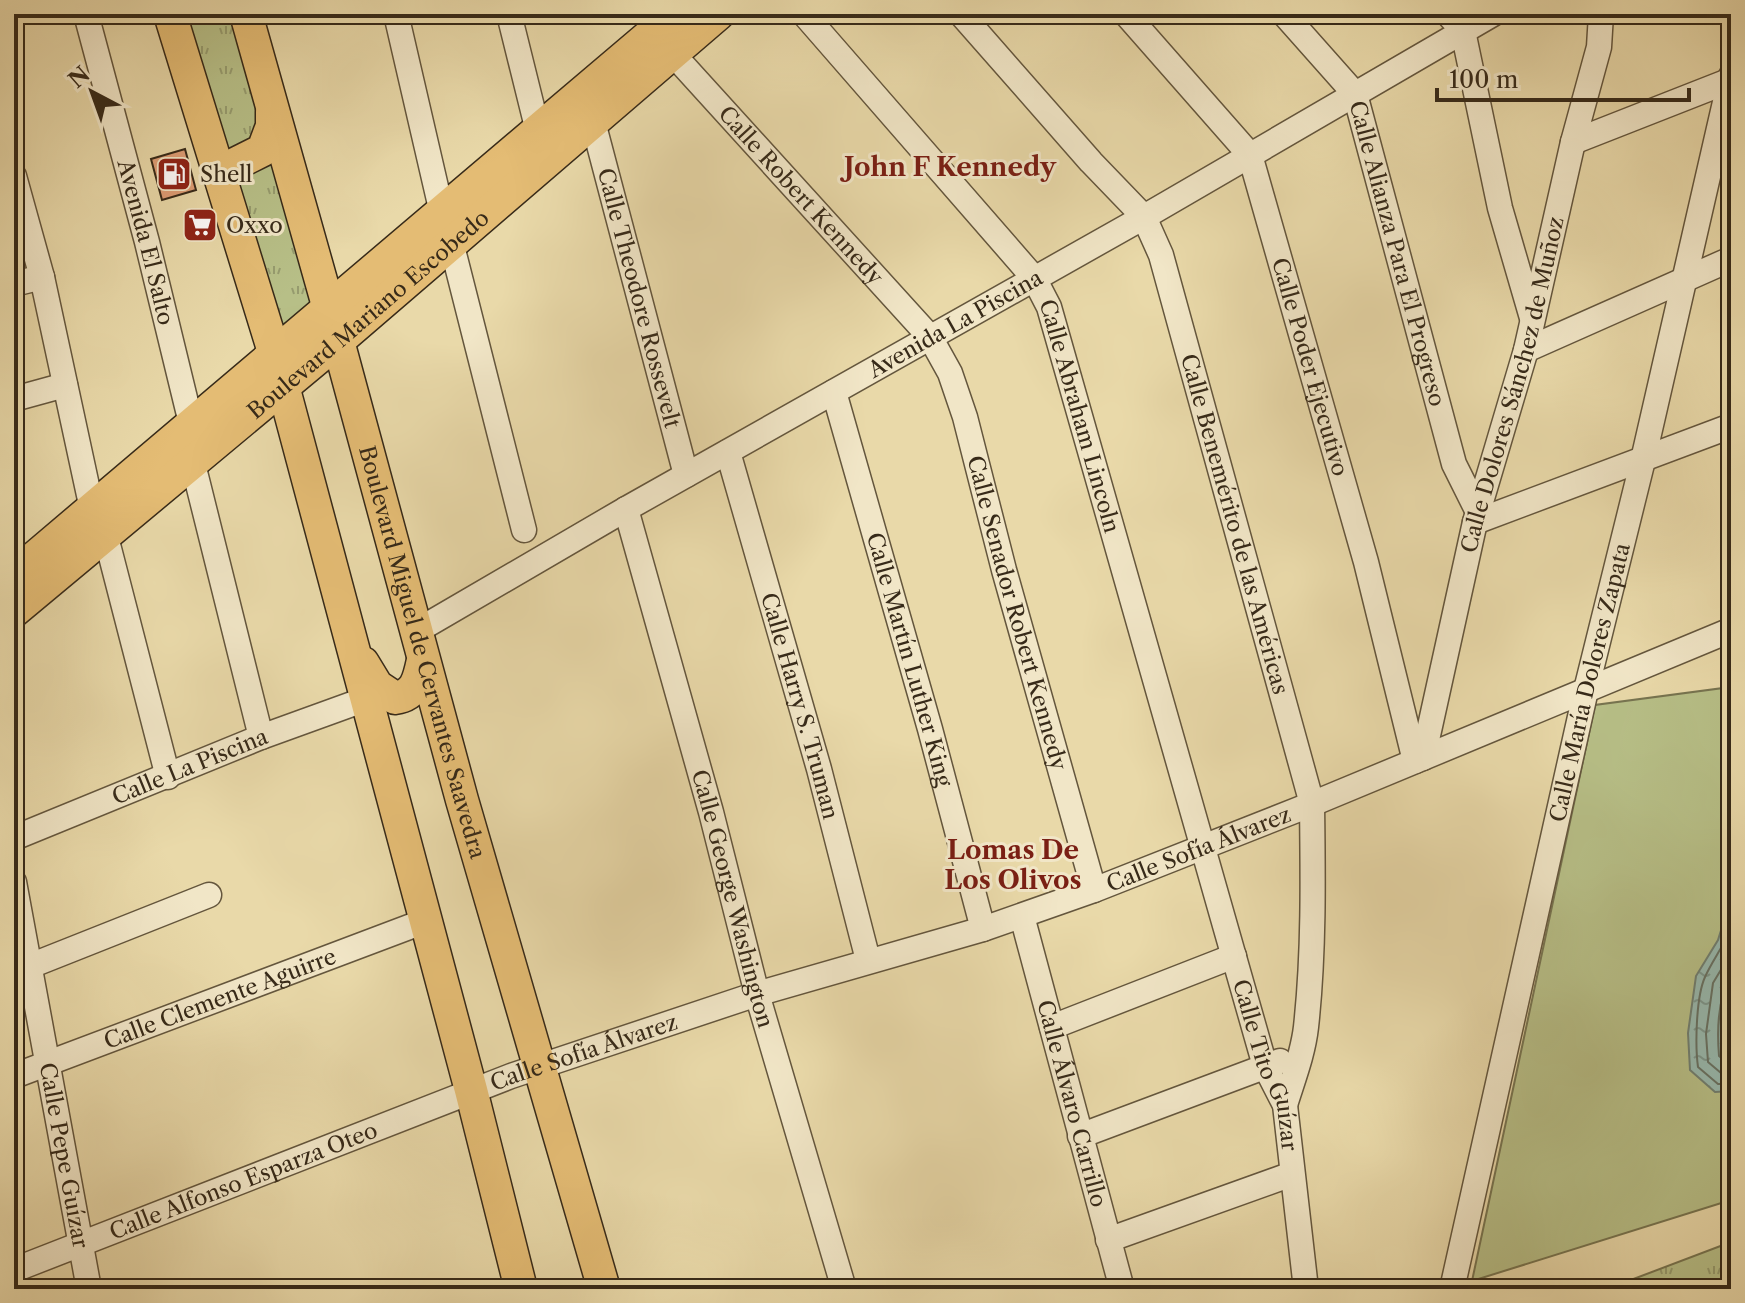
<svg xmlns="http://www.w3.org/2000/svg" width="1745" height="1303" viewBox="0 0 1745 1303" font-family="'Libre Caslon Text',serif">
	<style>
		.grass { fill: url(#grass-tufts); stroke: #777450; stroke-width: 2 }
		.park { fill: #b7bf87; stroke: #777450; stroke-width: 2 }
		.water { fill: url(#water-ripples); stroke: #718072; stroke-width: 2 }
		.lines { fill: none; stroke-linecap: round; stroke-linejoin: round }
		.shore { stroke: #687264; stroke-width: 2 }
		.building { fill: #de9e76; stroke: #372a19; stroke-width: 2 }
		.minor-casing { stroke: #64563d; stroke-width: 27 }
		.major-casing { stroke: #372a19; stroke-width: 35 }
		.minor { stroke: #f1e6c7; stroke-width: 24 }
		.major { stroke: #e4bc74; stroke-width: 32 }
		.labels { text-anchor: middle; stroke-width: 6; stroke-linejoin: round; paint-order: stroke }
		.poi-label { font-size: 22px; fill: #372a19; stroke: #f1e6c7; text-anchor: start }
		.street-label { font-size: 22px; fill: #372a19; stroke: #f1e6c7 }
		.quarter-label { font-size: 26px; font-weight: bold; fill: #7a1f14; stroke: #f1e6c7 }
	</style>
	<defs>
		<pattern id="grass-tufts" width="24" height="20" patternUnits="userSpaceOnUse" patternTransform="scale(2)"><rect width="24" height="20" fill="#b7bf87"/><path d="M3 7l-1-3M5 7V3M7 7l1-3M15 17l-1-3M17 17v-4M19 17l1-3" fill="none" stroke="#969b6e"/></pattern>
		<pattern id="water-ripples" width="26" height="14" patternUnits="userSpaceOnUse" patternTransform="scale(2)"><rect width="26" height="14" fill="#98b9ae"/><path d="M2 4q2-2 4 0t4 0M15 11q2-2 4 0t4 0" fill="none" stroke="#7d978d"/></pattern>
	</defs>
	<rect width="100%" height="100%" fill="#e9d9a9"/>
	<filter id="stains"><feTurbulence type="fractalNoise" baseFrequency=".0025" numOctaves="4"/><feColorMatrix values="0 0 0 0 .2 0 0 0 0 .09 0 0 0 0 .02 0 0 0 .5 -.17"/></filter>
	<radialGradient id="worn" r=".72"><stop offset=".6" stop-color="#630" stop-opacity="0"/><stop offset="1" stop-color="#630" stop-opacity=".3"/></radialGradient>
	<path class="grass" d="M185,14H236L315,302L280,327Z
		M1731,1242V1289H1607Z"/>
	<path class="park" d="M1731,687V1200L1472,1281L1595,705Z"/>
	<path class="water" d="M1731,898V1091L1715,1092L1690,1070L1688,1033L1696,976L1718,940Z"/>
	<g class="lines">
		<path class="shore" d="M1731,926C1725,945 1713,959 1705,977C1696,997 1695,1045 1698,1067L1718,1084H1731
			M1731,953L1713,983L1706,1034L1708,1062L1721,1073L1731,1074
			M1731,976C1718,997 1717,1031 1719,1056L1725,1061L1731,1062"/>
	</g>
	<path class="building" d="M185,149L196,190L162,200L151,159Z"/>
	<g class="lines">
		<g class="minor-casing">
			<g id="minor">
				<path id="s1" d="M86,14L147,242L191,423"/>
				<path d="M396,14L442,213"/>
				<path d="M509,14L538,131"/>
				<path id="s2" d="M804,14L1034,278L1049,307L1265,1066L1285,1105L1306,1289"/>
				<path id="s3" d="M961,14L1091,162L1144,217L1161,255L1312,804C1313,878 1314,954 1306,1027C1303,1054 1293,1079 1285,1105"/>
				<path id="s4" d="M1126,14L1250,155L1366,562L1415,761"/>
				<path id="s5" d="M1284,14L1355,94L1454,464L1478,512"/>
				<path d="M1448,14L1463,31L1500,208L1532,318"/>
				<path id="s6" d="M672,53L930,337L950,373L965,417L1004,570L1094,890"/>
				<path id="s7" d="M593,122L686,475"/>
				<path d="M1573,142L1731,80"/>
				<path d="M14,176L42,277L92,509"/>
				<path d="M451,242L524,530"/>
				<path d="M14,284L42,277"/>
				<path d="M1526,350L1731,259"/>
				<path id="s8" d="M834,392L930,729L983,929"/>
				<path d="M14,399L65,385"/>
				<path id="s9" d="M728,452L819,769L868,960"/>
				<path d="M192,460L261,737"/>
				<path id="s10" d="M626,509L711,812L757,994L844,1289"/>
				<path d="M1475,522L1731,426"/>
				<path d="M105,533L168,777"/>
				<path id="s11" d="M415,632L626,509L1144,217L1493,14"/>
				<path id="s12" d="M1423,758L1475,522L1526,350L1573,142L1599,47L1601,14"/>
				<path id="s13" d="M14,838L261,737L366,699"/>
				<path id="s14" d="M14,882L89,1289"/>
				<path id="s15" d="M1022,916L1122,1289"/>
				<path d="M30,966L209,895"/>
				<path d="M1052,1027L1234,956"/>
				<path id="s16" d="M14,1076L425,921"/>
				<path d="M1080,1136L1280,1061"/>
				<path d="M1108,1240L1292,1174"/>
				<path id="s17" d="M14,1270L511,1076L757,994L983,929L1094,890L1312,804L1731,630"/>
				<path id="s18" d="M1452,1289L1586,690L1643,460L1731,76"/>
			</g>
		</g>
		<g class="major-casing">
			<g id="major">
				<path d="M170,14L274,352L471,1090L521,1289"/>
				<path id="s19" d="M246,14L338,341L462,800L604,1289"/>
				<path d="M219,172L263,150L272,126V112"/>
				<path d="M14,575L675,14"/>
				<path id="s20" d="M14,611L338,341L718,14"/>
				<path d="M363,663L377,686L395,698C416,695 419,679 423,660"/>
			</g>
		</g>
		<use href="#minor" class="minor"/>
		<use href="#major" class="major"/>
	</g>
	<defs>
		<g id="fuel-square" transform="scale(1.8)"><rect x="-9" y="-9" width="18" height="18" rx="4" fill="#8f2418" stroke="#f1e6c7"/><path d="M-5.5-6h7V0h2V4h1.3V-2.5L3-4.5l.8-.8L6-3V5H2.5V1h-1V6h-7ZM-4.2-4.7v3.2H.2V-4.7Z" fill="#fff"/></g>
		<g id="supermarket-square" transform="scale(1.8)"><rect x="-9" y="-9" width="18" height="18" rx="4" fill="#8f2418" stroke="#f1e6c7"/><path d="M-6-5.5h2.5l.6 2H6L4.5 2H-2.5L-4.4-4H-6ZM-1.5 3.2a1.3 1.3 0 1 0 .1 0ZM3 3.2a1.3 1.3 0 1 0 .1 0Z" fill="#fff"/></g>
	</defs>
	<g fill-rule="evenodd">
		<use href="#fuel-square" x="174" y="174"/>
		<use href="#supermarket-square" x="200" y="225"/>
	</g>
	<g class="labels">
		<g class="poi-label">
			<text x="200" y="182">Shell</text>
			<text x="226" y="233">Oxxo</text>
		</g>
		<g class="street-label">
			<text dy="8" stroke="none"><textPath href="#s6" startOffset="192">Calle Robert Kennedy</textPath></text>
			<text dy="8" stroke="none"><textPath href="#s1" startOffset="236">Avenida El Salto</textPath></text>
			<text dy="8" stroke="none"><textPath href="#s5" startOffset="272">Calle Alianza Para El Progreso</textPath></text>
			<text dy="8" stroke="none"><textPath href="#s7" startOffset="182">Calle Theodore Rossevelt</textPath></text>
			<text dy="8" stroke="none"><textPath href="#s20" startOffset="462">Boulevard Mariano Escobedo</textPath></text>
			<text dy="8" stroke="none"><textPath href="#s11" startOffset="622">Avenida La Piscina</textPath></text>
			<text dy="8" stroke="none"><textPath href="#s4" startOffset="408">Calle Poder Ejecutivo</textPath></text>
			<text dy="8" stroke="none"><textPath href="#s12" startOffset="384">Calle Dolores Sánchez de Muñoz</textPath></text>
			<text dy="8" stroke="none"><textPath href="#s2" startOffset="496">Calle Abraham Lincoln</textPath></text>
			<text dy="8" stroke="none"><textPath href="#s3" startOffset="594">Calle Benemérito de las Américas</textPath></text>
			<text dy="8" stroke="none"><textPath href="#s6" startOffset="674">Calle Senador Robert Kennedy</textPath></text>
			<text dy="8" stroke="none"><textPath href="#s19" startOffset="662">Boulevard Miguel de Cervantes Saavedra</textPath></text>
			<text dy="8" stroke="none"><textPath href="#s8" startOffset="278">Calle Martín Luther King</textPath></text>
			<text dy="8" stroke="none"><textPath href="#s18" startOffset="622">Calle María Dolores Zapata</textPath></text>
			<text dy="8" stroke="none"><textPath href="#s9" startOffset="264">Calle Harry S. Truman</textPath></text>
			<text dy="8" stroke="none"><textPath href="#s13" startOffset="190">Calle La Piscina</textPath></text>
			<text dy="8" stroke="none"><textPath href="#s17" startOffset="1258">Calle Sofía Álvarez</textPath></text>
			<text dy="8" stroke="none"><textPath href="#s10" startOffset="404">Calle George Washington</textPath></text>
			<text dy="8" stroke="none"><textPath href="#s16" startOffset="220">Calle Clemente Aguirre</textPath></text>
			<text dy="8" stroke="none"><textPath href="#s17" startOffset="610">Calle Sofía Álvarez</textPath></text>
			<text dy="8" stroke="none"><textPath href="#s2" startOffset="1172">Calle Tito Guízar</textPath></text>
			<text dy="8" stroke="none"><textPath href="#s15" startOffset="194">Calle Álvaro Carrillo</textPath></text>
			<text dy="8" stroke="none"><textPath href="#s14" startOffset="278">Calle Pepe Guízar</textPath></text>
			<text dy="8" stroke="none"><textPath href="#s17" startOffset="246">Calle Alfonso Esparza Oteo</textPath></text>
		</g>
		<g class="quarter-label">
			<text x="950" y="176">John F Kennedy</text>
			<text x="1013" y="859">Lomas De<tspan x="1013" dy="30">Los Olivos</tspan></text>
		</g>
	</g>
	<rect width="1745" height="1303" fill="none" stroke="#e9d9a9" stroke-width="48"/>
	<rect x="16" y="16" width="1713" height="1271" fill="none" stroke="#372a19" stroke-width="4"/>
	<rect x="24" y="24" width="1697" height="1255" fill="none" stroke="#372a19" stroke-width="2"/>
	<g transform="translate(92 92) rotate(319)" stroke="#f1e6c7" stroke-width="6" paint-order="stroke">
	<path d="M0-6L14 30L0 20L-14 30Z" fill="#372a19"/>
	<text y="-12" font-size="22" font-weight="bold" text-anchor="middle" fill="#372a19">N</text>
	</g>
	<path d="M1437 88v12h252v-12" fill="none" stroke="#372a19" stroke-width="4"/>
	<text x="1449" y="88" font-size="24" fill="#372a19" stroke="#f1e6c7" stroke-width="6" paint-order="stroke">100 m</text>
	<rect width="100%" height="100%" filter="url(#stains)"/>
	<rect width="100%" height="100%" fill="url(#worn)"/>
</svg>
